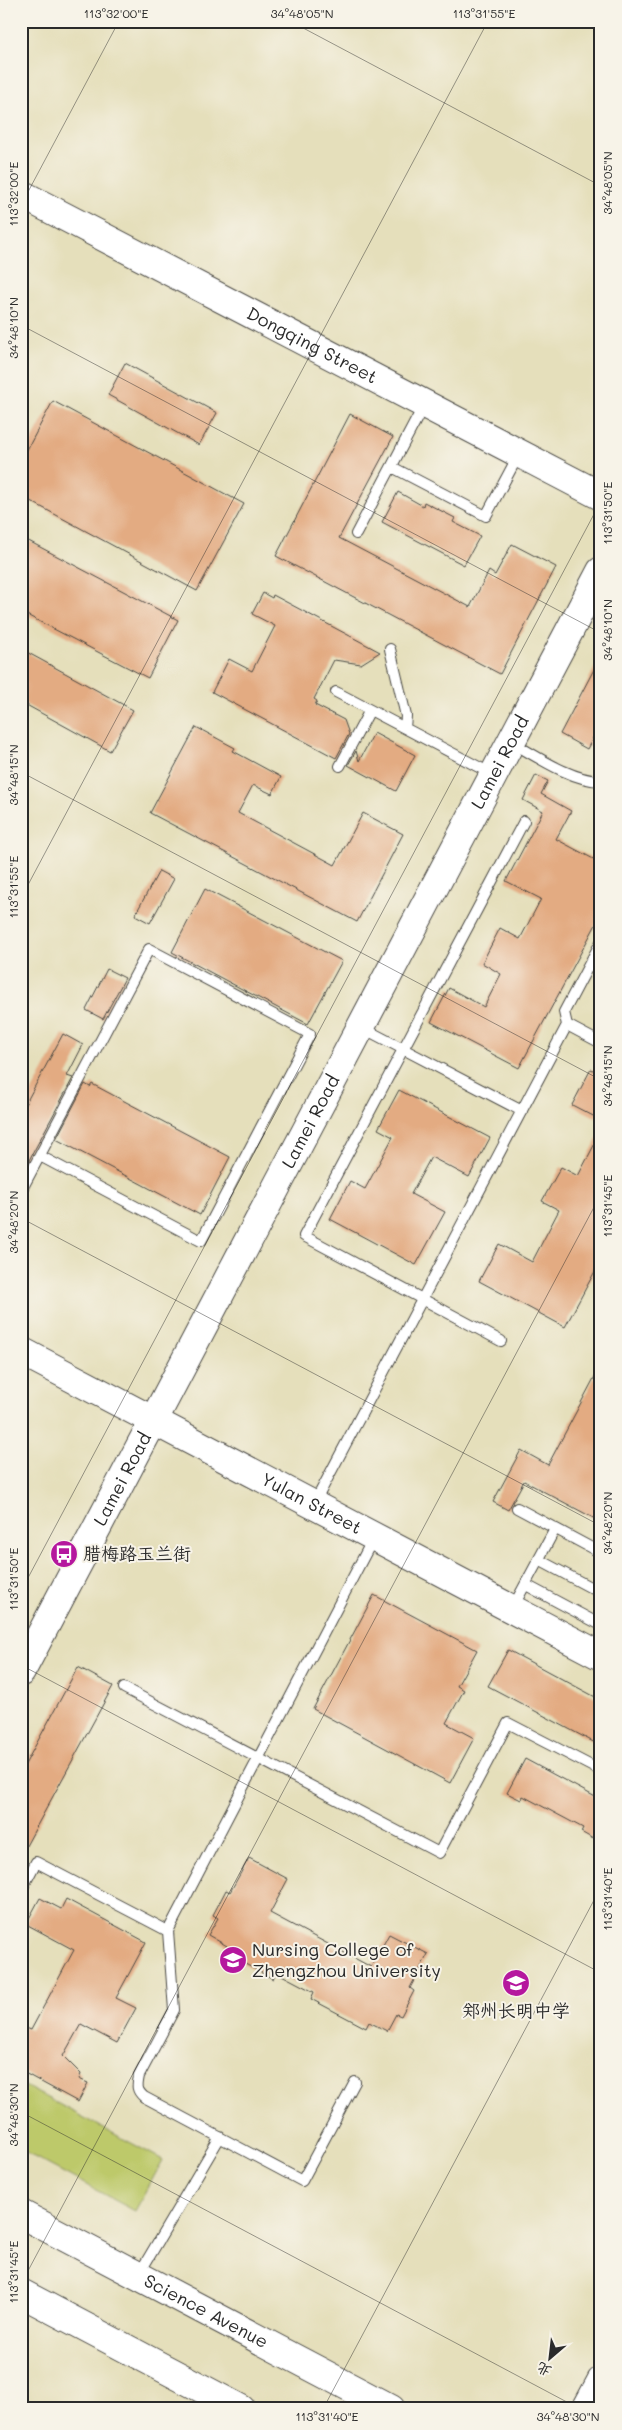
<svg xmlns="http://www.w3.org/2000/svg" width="622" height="2430" viewBox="0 0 622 2430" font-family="Mali,'LXGW WenKai TC',sans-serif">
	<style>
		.green { fill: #bdc96b; stroke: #747a4b }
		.building { fill: #e3ab82 }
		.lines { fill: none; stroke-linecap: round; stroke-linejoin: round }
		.lane-casing { stroke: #474641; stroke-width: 12 }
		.secondary-casing { stroke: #474641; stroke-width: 30 }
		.primary-casing { stroke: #474641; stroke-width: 30 }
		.lane { stroke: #fff; stroke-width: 10 }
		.secondary { stroke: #fff; stroke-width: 28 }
		.primary { stroke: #fff; stroke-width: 28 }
		.ticks { fill: none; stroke: #2b2b2b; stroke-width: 1; stroke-opacity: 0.45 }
		.labels { text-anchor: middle; stroke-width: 4; stroke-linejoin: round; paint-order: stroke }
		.street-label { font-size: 18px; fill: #2b2b2b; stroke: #f7f3e8 }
		.poi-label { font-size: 18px; fill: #2b2b2b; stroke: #f7f3e8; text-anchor: start }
		.neatline { fill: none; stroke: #2b2b2b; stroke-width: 2 }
		.ticks-label { font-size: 12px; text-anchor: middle; fill: #2b2b2b }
	</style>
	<rect width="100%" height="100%" fill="#f7f3e8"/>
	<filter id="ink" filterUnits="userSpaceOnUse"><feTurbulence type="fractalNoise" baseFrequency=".02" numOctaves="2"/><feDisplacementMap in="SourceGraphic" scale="10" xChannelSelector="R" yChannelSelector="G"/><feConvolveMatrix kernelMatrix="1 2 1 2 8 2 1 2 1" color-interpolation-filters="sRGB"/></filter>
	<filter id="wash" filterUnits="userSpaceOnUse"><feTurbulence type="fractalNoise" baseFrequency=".0096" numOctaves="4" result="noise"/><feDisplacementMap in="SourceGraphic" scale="20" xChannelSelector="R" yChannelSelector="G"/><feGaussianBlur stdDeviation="1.12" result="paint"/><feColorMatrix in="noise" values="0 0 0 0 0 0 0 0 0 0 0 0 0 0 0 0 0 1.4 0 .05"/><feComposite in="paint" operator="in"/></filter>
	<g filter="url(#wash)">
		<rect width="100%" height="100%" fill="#e5dfbb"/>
		<path class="green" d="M21,2084L163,2160L135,2211L21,2150Z"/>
		<g id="blocks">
			<path class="building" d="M125,363L217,413L199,445L108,395Z
				M53,401L244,504L197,591L21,496V461Z
				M350,414L393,437L339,538L470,607L489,571L495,575L512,544L556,567L500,674L276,556Z
				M398,492L423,506L424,502L455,518L453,522L480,536L464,565L382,522Z
				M21,537L178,620L148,678L21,612Z
				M263,593L272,598L273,595L380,652L361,664L334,660L314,699L317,701L315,705L344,720L349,734L336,758L212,692L229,659L252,671L275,626L252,614Z
				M21,649L133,710L110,751L21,702Z
				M601,656V723L587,749L560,734Z
				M196,727L235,748L233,751L281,777L272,794L253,785L238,813L335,865L363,813L403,834L357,922L150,813Z
				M374,733L415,755L396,791L348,765L356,751L359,761Z
				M536,775L548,781L541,794L571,811L556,839L601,863V915L519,1068L431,1022L449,988L484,1007L501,974L482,963L500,928L520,939L541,899L506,881L543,811L523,800Z
				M159,871L174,879L150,923L135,915Z
				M205,889L342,961L308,1024L172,952Z
				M107,969L125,978L103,1019L86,1010Z
				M63,1034L83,1045L67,1076L73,1078L21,1175V1112Z
				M591,1069L601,1074V1120L572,1105Z
				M85,1084L90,1087L92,1084L230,1157L200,1215L56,1139Z
				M399,1090L490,1138L469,1177L431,1157L411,1194L445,1212L416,1265L330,1219L350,1181L365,1189L393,1137L378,1129Z
				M601,1132V1260L565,1327L479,1281L499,1244L532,1262L559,1210L542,1201L561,1167L578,1176Z
				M601,1365V1522L524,1481L508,1510L493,1502L521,1450L548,1465Z
				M374,1595L477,1650L457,1686L464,1690L446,1723L474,1738L450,1783L313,1709Z
				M508,1650L601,1700V1746L488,1686Z
				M78,1667L113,1686L21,1855V1772Z
				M525,1759L601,1800V1830L595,1840L581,1832L583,1828L523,1796L521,1800L507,1793Z
				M249,1858L288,1879L270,1913L371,1967L389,1934L428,1954L410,1988L414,1991L401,2016L396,2014L387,2031L369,2022L366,2028L311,1999L314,1992L276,1972L273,1979L223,1952L227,1946L208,1935L218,1918L213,1915L226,1890L230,1892Z
				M40,1898L61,1909L66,1899L146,1942L116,1998L136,2008L117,2043L81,2024L63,2056L81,2074L79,2079L88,2083L78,2102L21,2071V2026L31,2030L74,1950L26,1924Z"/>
		</g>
	</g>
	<g filter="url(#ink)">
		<use href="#blocks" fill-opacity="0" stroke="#474641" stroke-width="1"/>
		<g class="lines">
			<g class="lane-casing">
				<path id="lane" d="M392,467L486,516L519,454
					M356,534L424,405
					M390,649L406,716L405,728
					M336,692L492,774
					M511,742C536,756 572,781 601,781
					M340,766L370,710
					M567,1025L564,1012L601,942
					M361,1027L522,1111
					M21,1191L149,949L310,1034L201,1241L40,1156
					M501,1341L304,1236L524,821
					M314,1504L567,1025L601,1043
					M517,1508L601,1553
					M539,1560L601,1593
					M526,1585L601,1625
					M512,1609L555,1529
					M124,1688L439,1853L508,1723L601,1771
					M21,1891L36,1862L168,1931
					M355,2082L302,2181L144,2097C136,2090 137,2086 139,2076L174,2010L168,1931L374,1537
					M139,2274L220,2137"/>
			</g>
			<g class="secondary-casing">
				<g id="secondary">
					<path id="s1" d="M21,194L601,496"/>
					<path id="s2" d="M21,1351L601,1656"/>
					<path id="s3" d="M21,1672L601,571"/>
					<path d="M586,2409L601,2381"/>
				</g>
			</g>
			<g class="primary-casing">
				<g id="primary">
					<path id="s4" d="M21,2214L391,2409"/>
					<path d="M21,2293L241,2409"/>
				</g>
			</g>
			<use href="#lane" class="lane"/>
			<use href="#secondary" class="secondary"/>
			<use href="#primary" class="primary"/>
		</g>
	</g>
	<path class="ticks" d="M290,21L601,186M21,205L119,21M21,325L601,633M21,772L601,1080M21,898L488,21M21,1218L601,1526M21,1591L601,501M21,1665L601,1973M21,2112L580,2409M21,2284L601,1194M323,2409L601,1887"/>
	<defs>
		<g id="bus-disc" transform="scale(1.4375)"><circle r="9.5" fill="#b5179e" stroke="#f7f3e8"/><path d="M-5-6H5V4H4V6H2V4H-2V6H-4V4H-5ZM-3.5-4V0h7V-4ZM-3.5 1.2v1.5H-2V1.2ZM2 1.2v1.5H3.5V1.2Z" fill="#fff"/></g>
		<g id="university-disc" transform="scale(1.4375)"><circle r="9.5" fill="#b5179e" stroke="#f7f3e8"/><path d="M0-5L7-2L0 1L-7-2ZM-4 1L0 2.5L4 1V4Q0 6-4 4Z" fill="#fff"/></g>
		<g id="school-disc" transform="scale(1.4375)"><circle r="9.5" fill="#b5179e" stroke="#f7f3e8"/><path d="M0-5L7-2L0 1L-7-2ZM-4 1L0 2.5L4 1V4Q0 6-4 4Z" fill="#fff"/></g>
	</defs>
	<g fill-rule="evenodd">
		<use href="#bus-disc" x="64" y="1554"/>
		<use href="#university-disc" x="233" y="1960"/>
		<use href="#school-disc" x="516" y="1983"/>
	</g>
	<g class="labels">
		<g class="street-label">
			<text dy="6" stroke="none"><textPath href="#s1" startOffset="328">Dongqing Street</textPath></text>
			<text dy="6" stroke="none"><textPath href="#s3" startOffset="1028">Lamei Road</textPath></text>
			<text dy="6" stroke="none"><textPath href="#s3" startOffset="622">Lamei Road</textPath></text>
			<text dy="6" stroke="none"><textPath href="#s3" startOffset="218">Lamei Road</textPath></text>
			<text dy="6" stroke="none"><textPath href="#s2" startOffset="328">Yulan Street</textPath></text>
			<text dy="6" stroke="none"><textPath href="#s4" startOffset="209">Science Avenue</textPath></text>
		</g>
		<g class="poi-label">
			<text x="83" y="1560">腊梅路玉兰街</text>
			<text x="252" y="1956">Nursing College of<tspan x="252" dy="21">Zhengzhou University</tspan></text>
			<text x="516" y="2017" text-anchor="middle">郑州长明中学</text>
		</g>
	</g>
	<rect width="622" height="2430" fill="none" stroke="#f7f3e8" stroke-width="55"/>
	<g transform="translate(550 2358) rotate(208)" stroke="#f7f3e8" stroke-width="4" paint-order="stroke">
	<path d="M0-4L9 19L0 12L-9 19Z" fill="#2b2b2b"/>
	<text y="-8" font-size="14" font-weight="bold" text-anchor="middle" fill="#2b2b2b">北</text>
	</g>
	<rect x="28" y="28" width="566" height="2374" class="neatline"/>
	<g class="ticks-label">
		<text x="116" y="18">113°32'00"E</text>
		<text x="302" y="18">34°48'05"N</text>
		<text x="484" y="18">113°31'55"E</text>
		<text transform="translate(608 183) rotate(-90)" y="4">34°48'05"N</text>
		<text transform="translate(14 194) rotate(-90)" y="4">113°32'00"E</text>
		<text transform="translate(14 328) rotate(-90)" y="4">34°48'10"N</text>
		<text transform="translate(608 513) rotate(-90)" y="4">113°31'50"E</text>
		<text transform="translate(608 630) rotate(-90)" y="4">34°48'10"N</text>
		<text transform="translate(14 775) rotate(-90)" y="4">34°48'15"N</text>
		<text transform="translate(14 887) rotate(-90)" y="4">113°31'55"E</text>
		<text transform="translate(608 1076) rotate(-90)" y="4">34°48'15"N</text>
		<text transform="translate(608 1206) rotate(-90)" y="4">113°31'45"E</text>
		<text transform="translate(14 1222) rotate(-90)" y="4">34°48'20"N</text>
		<text transform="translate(608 1523) rotate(-90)" y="4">34°48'20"N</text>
		<text transform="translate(14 1579) rotate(-90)" y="4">113°31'50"E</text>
		<text transform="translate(608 1899) rotate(-90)" y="4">113°31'40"E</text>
		<text transform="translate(14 2115) rotate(-90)" y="4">34°48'30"N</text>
		<text transform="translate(14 2272) rotate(-90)" y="4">113°31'45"E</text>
		<text x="327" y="2421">113°31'40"E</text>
		<text x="568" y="2421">34°48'30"N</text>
	</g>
</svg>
